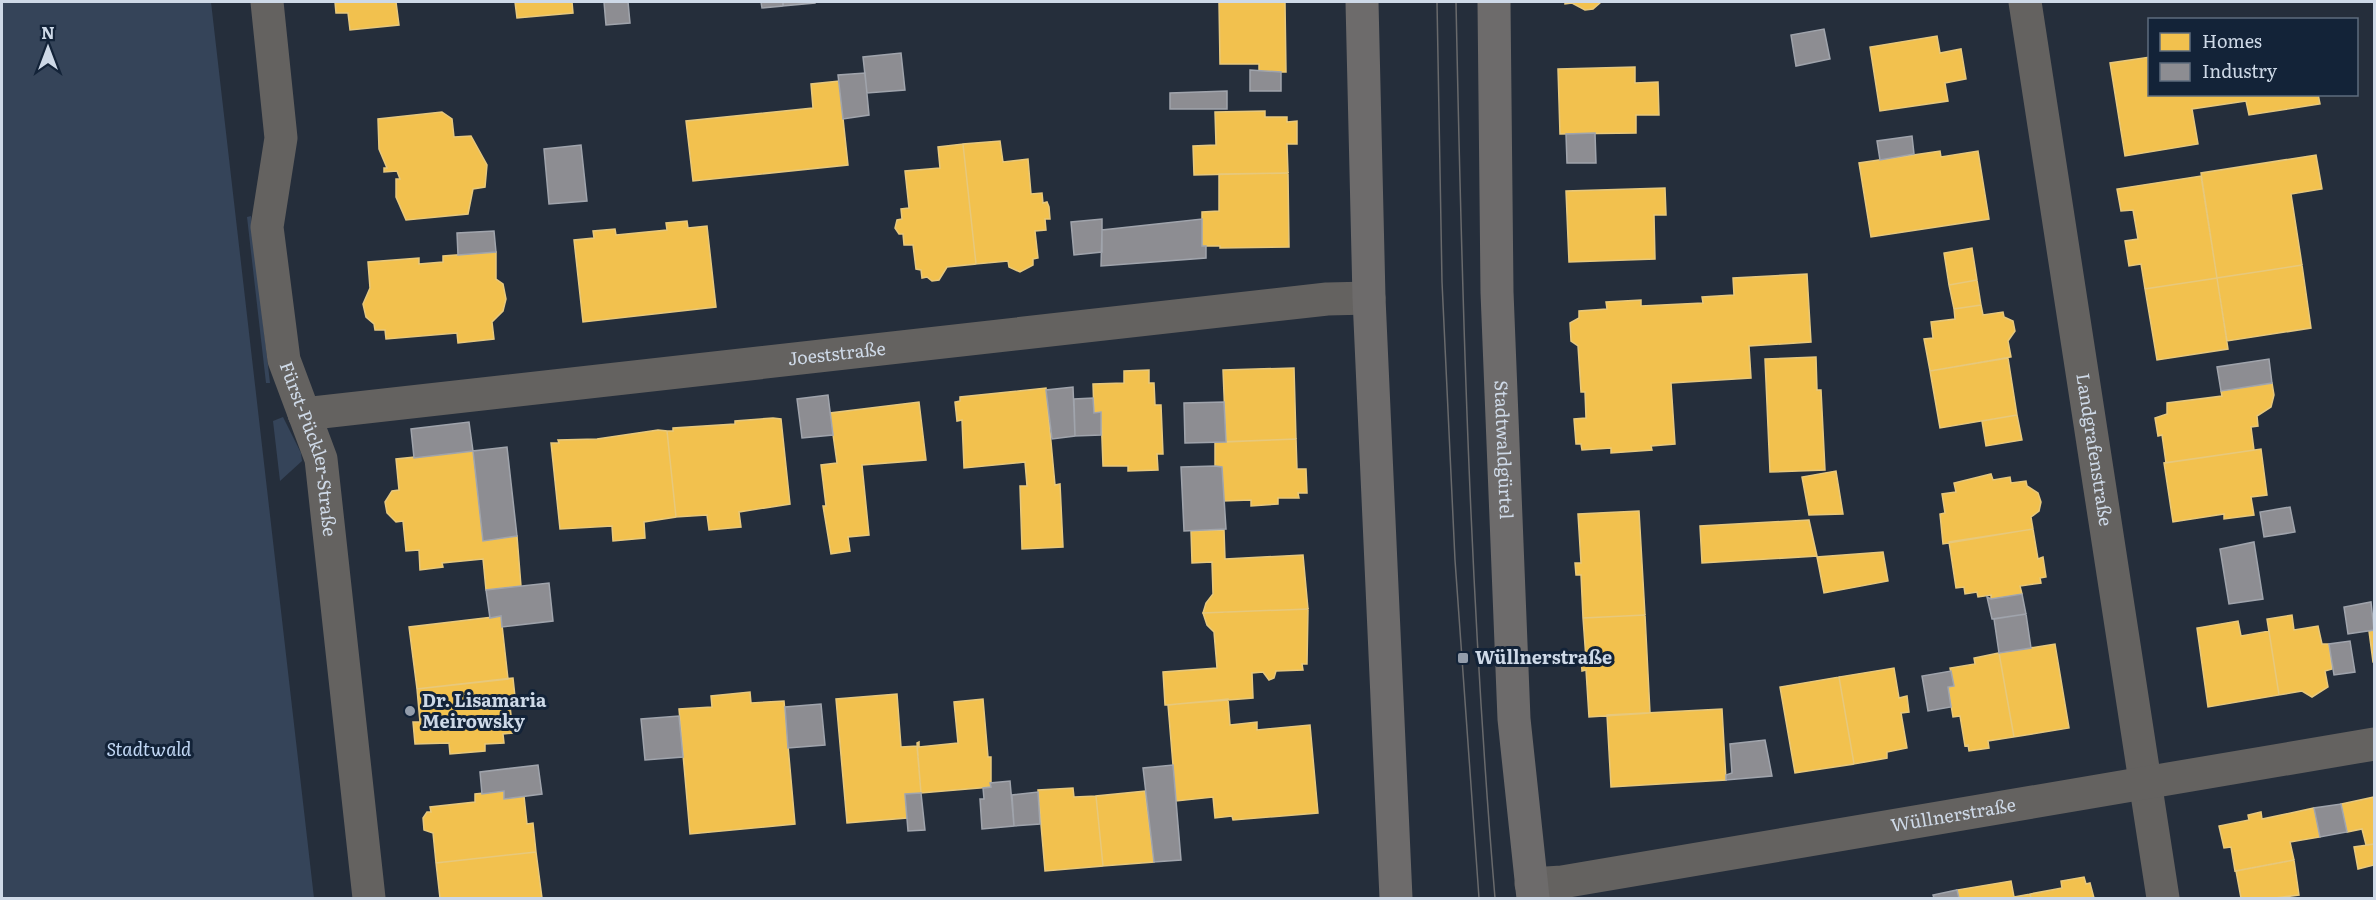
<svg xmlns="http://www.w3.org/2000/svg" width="2376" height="900" viewBox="0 0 2376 900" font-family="Literata,serif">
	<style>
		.green { fill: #354459 }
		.homes { fill: #f2c14e; stroke: #e7c87c; stroke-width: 1.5 }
		.industry { fill: #8d8d92; stroke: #a0a4ac; stroke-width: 1.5 }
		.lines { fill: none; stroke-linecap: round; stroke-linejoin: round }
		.minor { stroke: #646260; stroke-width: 33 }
		.major { stroke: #6d6b6b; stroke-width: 33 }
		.tram { stroke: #696a6c; stroke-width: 1.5 }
		.poi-dot { fill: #939dab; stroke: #132338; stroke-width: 2 }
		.labels { text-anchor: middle; stroke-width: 6; stroke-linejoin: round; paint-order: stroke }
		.street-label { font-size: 18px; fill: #ced9e7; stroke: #132338 }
		.poi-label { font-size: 18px; font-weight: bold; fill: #ced9e7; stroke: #132338; text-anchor: start }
		.park-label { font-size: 18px; font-style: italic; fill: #c3d9f6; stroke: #132338 }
	</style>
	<rect width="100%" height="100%" fill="#252e3b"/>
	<path class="green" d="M2,2H211L314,898H2Z
		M251,216L270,383H266L247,217Z
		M283,417L301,453L302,461L280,481L273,421Z"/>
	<path class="homes" d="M335,2H396L399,25L350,30L348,13H336Z
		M515,2H572L573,13L517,18Z
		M1219,2H1285L1286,72H1259V64H1220Z
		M1565,2H1601L1593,9L1585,10L1572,3L1565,4Z
		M1937,36L1940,53L1961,49L1966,79L1945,83L1948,101L1880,111L1870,47Z
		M2150,57V94H2318L2320,104L2249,115L2246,101L2192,109L2198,144L2125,156L2110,63Z
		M1635,67V83L1658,82L1659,115H1636V133L1560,134L1558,69Z
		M839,81L848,165L693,181L686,121L813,108L811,84Z
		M1265,111V117H1287V122L1297,121V144H1287L1288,173L1194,175L1193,146L1216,145L1215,112Z
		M442,112L452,119L454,137L471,136L487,165L485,187L473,189L468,214L406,220L396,197V179H400L397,171L384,172V168H387L379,149L378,119Z
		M1000,141L1003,162L1028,159L1031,194L1042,193L1043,203L1047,202L1049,207L1050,219H1045L1046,230L1035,231L1038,258L1033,259V265L1020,272L1009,267L1008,261L976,264L963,144Z
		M963,144L976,264L947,267L939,280L932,281L927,277L922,278L921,270L916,269L913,245H904L903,234H899L895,228L897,220L902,219L901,209L909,208L905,171L940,168L938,147Z
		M1940,151L1941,157L1978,151L1989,219L1871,237L1859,163Z
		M2316,155L2322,189L2291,194L2302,265L2217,278L2201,173Z
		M1288,173L1289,247L1220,248V246H1202V212L1219,211V174Z
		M2201,176L2217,278L2145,289L2141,264L2129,266L2125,241L2138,239L2133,210L2121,211L2117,189Z
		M1665,188L1666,215H1654L1655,259L1569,262L1566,191Z
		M687,221L688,228L707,226L716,307L583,322L574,240L594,238L593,231L615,229L616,235L667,230L666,223Z
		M1972,248L1977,280L1949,285L1944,253Z
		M496,252V279L503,284L506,299L503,311L492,322L494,339L458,343L457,333L386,339L385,330H375L374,324L366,317L363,304L370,288L368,262L419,258V264L443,262V256Z
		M2302,265L2311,328L2227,341L2217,278Z
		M1807,274L1811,342L1749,346L1751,378L1671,383L1675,444L1651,446L1652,450L1611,453V448L1582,450L1581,444H1576L1574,419L1586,418L1585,392H1581L1578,346L1571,341L1570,323L1579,318V311L1607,309L1606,302L1641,300V306L1703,303L1702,297L1734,295L1733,278Z
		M2217,278L2228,349L2157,360L2145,289Z
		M1977,280L1981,305L1954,309L1949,285Z
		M1981,305L1983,315L2003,312L2004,317L2013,321L2015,331L2008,341L2011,357L1930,371L1924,339L1933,338L1931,322L1955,319L1954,309Z
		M1816,357L1817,390H1821L1825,470L1770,472L1765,359Z
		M2008,358L2017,415L1940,428L1930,371Z
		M1294,368L1296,439L1226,442L1223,370Z
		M1149,370V383H1154L1155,405H1161L1163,454H1157L1158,470L1128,471V466H1103L1101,412L1094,413L1093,384L1124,383V371Z
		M2272,383L2274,395L2271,407L2257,416L2258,426L2251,427L2254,450L2166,463L2162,435L2158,436L2155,418L2167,414V403L2222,396L2221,391Z
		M1046,388L1055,485L1060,484L1063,547L1022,549L1020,486H1027L1025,462L964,468L962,420L957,421L955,402L960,401V397Z
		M919,402L926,460L862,465L869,535L848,537L850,551L831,554L823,506H826L821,465L837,463L830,413Z
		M2017,415L2022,440L1986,446L1982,421Z
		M773,418L781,419L790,504L739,512L741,527L709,530L707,515L676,517L667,431H673V428L735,424V421Z
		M658,430L667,431L676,517L644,522L645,538L613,541L612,526L560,529L551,443H559L558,440L597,439Z
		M1296,439L1297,469H1306L1307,493H1298L1299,498H1278V504L1251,506V500L1223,501L1222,467H1215V442Z
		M2261,449L2267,495L2251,497L2254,515L2224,519V514L2173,522L2164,463Z
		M473,451L483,541L517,536L521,586L486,590L483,559L442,563L443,567L420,570L419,550L406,551L403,521L396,522L387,513L385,502L392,491L399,490L396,459Z
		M1836,471L1843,514L1809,515L1802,477Z
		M1991,474L1993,480L2010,477L2011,483L2026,481L2027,486L2038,493L2041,502L2039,511L2031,517L2033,529L1943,544L1940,514L1945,513L1942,494L1956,492L1954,483Z
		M1639,511L1645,615L1583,618L1581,575H1576L1575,563H1581L1578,514Z
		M1809,520L1817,556L1702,563L1700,526Z
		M2033,529L2038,559L2043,557L2046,577L2040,578L2041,583L2020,586L2022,594L1991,599V595L1978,597L1977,592L1965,594L1964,587L1956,588L1949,542Z
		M1224,530L1225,559L1303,555L1308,609L1203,613L1206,603L1213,594L1212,562L1192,563L1191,531Z
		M1883,552L1888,581L1824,593L1817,557Z
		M1308,609L1307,664H1302L1303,670L1276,671L1274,678L1269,680L1263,672L1252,673L1253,698L1165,705L1163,672L1217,668L1214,632L1207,625L1203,613Z
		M1645,615L1650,713L1589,717L1586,670L1582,671L1581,659H1586L1583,618Z
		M2292,615L2294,630L2318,626L2322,644H2329L2332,669L2325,671L2328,687L2312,697L2302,691L2279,695L2267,619Z
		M501,616L508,679L417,689L409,627Z
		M2238,621L2241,636L2269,631L2279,695L2208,707L2197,628Z
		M2374,630V662H2373L2369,631Z
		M2055,644L2069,728L2014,737L1999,653Z
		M1999,653L2014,737L1988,741L1989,748L1969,751L1968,745L1965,746L1960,716L1953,717L1948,687L1954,686L1950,668L1975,664L1974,658Z
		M1894,668L1899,698L1907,696L1909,712L1901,713L1907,748L1887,752V758L1854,764L1839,677Z
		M1839,677L1854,764L1795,773L1780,687Z
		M513,678L516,706H510L513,733L503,734L504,743L485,744V751L450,754L449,743L415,744L413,722H420L417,689Z
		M750,692L751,703L784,701L795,824L690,834L679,709L712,707L711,696Z
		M897,694L901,747L917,746L921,793L905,794L907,818L847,823L836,699Z
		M983,699L988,757H991V787L921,793L917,743L919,742V747L958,743L954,702Z
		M1228,699L1230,725L1257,722V730L1310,725L1318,813L1233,820L1232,816L1215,818L1213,797L1176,801L1168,705Z
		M1722,709L1726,780L1611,787L1607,715Z
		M1073,788L1074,797L1096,796L1103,866L1045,871L1038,790Z
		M504,791V799L524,796L527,824L533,823L536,852L436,863L433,833L424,830L423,818L427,812H431L430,807L475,802V794Z
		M1145,791L1154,862L1103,866L1096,796Z
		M2374,797V844L2366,845L2362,829L2347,832L2341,804Z
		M2314,808L2320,837L2290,842L2294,860L2235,871L2231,847L2224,848L2219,826L2249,820L2248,815L2261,812L2262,819Z
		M2374,844V865L2358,869L2354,847Z
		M536,852L542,898H440L436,863Z
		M2294,860L2299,895L2275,898H2241L2236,871Z
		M2084,877L2086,884L2090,883L2094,898H2031L2030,894L2062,888L2061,881Z
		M2011,881L2014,897L2030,894L2031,898H1959L1957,890Z"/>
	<path class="industry" d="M604,2H628L630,23L606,25Z
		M761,2H783V6L762,8Z
		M783,2H815V3L783,6Z
		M1824,29L1830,59L1796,66L1791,35Z
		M901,53L905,90L867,93L863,57Z
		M1250,70L1281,72V91H1250Z
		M865,73L869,115L843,119L838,75Z
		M1227,91V109H1170V93Z
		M1595,133L1596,163H1567L1566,134Z
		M1912,136L1914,154L1880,160L1877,141Z
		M581,145L587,201L549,204L544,149Z
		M1102,219V252L1074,255L1071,222Z
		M1202,219V246H1206V258L1101,266L1102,230Z
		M494,231L496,252L458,255L457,233Z
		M2269,359L2272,383L2221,391L2217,367Z
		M1073,387L1075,436L1052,439L1046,390Z
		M828,395L833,435L802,438L797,399Z
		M1093,398L1094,413L1101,412V435L1075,436L1074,399Z
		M1224,402L1226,442L1185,443L1184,403Z
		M469,422L473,451L414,458L411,429Z
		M507,447L517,536L483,541L473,451Z
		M1215,466L1222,467L1226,529L1184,531L1181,467Z
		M2290,507L2295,532L2264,537L2260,512Z
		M2254,542L2263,599L2229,604L2220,549Z
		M549,583L553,621L502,627L501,616L490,618L486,590Z
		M2022,594L2026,614L1992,619L1987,597L1991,599Z
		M2371,602L2374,630L2348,634L2344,607Z
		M2026,614L2031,648L1999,653L1994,619Z
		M2350,641L2355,672L2334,675L2329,644Z
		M1951,671L1954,686L1948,687L1951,707L1928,711L1922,676Z
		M821,704L825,745L788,748L785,707Z
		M679,716L683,757L645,760L641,719Z
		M1765,740L1772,776L1726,780V775L1732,773L1730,744Z
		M538,765L542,794L504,799V791L482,794L480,772Z
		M1173,765L1181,860L1154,862L1143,768Z
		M1010,781L1014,826L982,829L980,799H984L983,788L991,787L990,783Z
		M1038,792L1040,824L1014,826L1012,795Z
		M921,793L925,830L908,831L905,794Z
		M2341,804L2347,832L2320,837L2314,808Z
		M1957,890L1959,898H1934L1933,895Z"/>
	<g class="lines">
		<g class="minor">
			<path id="s1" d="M267,2L281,138L267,227L284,360L321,459L369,898"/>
			<path id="s2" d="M2025,2L2163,898"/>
			<path id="s3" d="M304,414L1327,299L1369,298"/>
			<path id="s4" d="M1531,884L1562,882L2374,744"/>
		</g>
		<g class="major">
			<path d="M1362,2L1369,298L1396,898"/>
			<path id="s5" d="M1494,2L1497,292L1514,719L1533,898"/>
		</g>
		<path class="tram" d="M1437,2L1442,282L1455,560L1479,898
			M1456,2C1462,301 1470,600 1495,898"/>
	</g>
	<g class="poi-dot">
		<rect x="1457" y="652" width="12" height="12" rx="3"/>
		<circle cx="410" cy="711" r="6"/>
	</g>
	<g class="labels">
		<g class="street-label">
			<text dy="6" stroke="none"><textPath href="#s3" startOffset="536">Joeststraße</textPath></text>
			<text dy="6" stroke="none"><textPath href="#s1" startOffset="454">Fürst-Pückler-Straße</textPath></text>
			<text dy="6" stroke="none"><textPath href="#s2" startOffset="453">Landgrafenstraße</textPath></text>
			<text dy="6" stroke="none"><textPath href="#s5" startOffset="448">Stadtwaldgürtel</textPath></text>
			<text dy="6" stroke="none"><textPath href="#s4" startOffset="428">Wüllnerstraße</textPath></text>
		</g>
		<g class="poi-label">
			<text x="1475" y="664">Wüllnerstraße</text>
			<text x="422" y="707">Dr. Lisamaria<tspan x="422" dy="21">Meirowsky</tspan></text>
		</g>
		<g class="park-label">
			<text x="149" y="756">Stadtwald</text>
		</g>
	</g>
	<rect width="2376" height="900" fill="none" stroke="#ced9e7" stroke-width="6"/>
	<rect x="2148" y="18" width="210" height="78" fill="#132338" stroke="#5e6c7e" stroke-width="1.5"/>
	<rect x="2160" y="33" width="30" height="18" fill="#f2c14e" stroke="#5e6c7e" stroke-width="1.5"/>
	<text x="2202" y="48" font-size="18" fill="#ced9e7">Homes</text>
	<rect x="2160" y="63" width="30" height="18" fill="#8d8d92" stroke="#5e6c7e" stroke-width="1.5"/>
	<text x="2202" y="78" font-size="18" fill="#ced9e7">Industry</text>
	<g transform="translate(48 48)" stroke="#132338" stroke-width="4.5" paint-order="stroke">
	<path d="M0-4.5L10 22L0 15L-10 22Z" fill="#ced9e7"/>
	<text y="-9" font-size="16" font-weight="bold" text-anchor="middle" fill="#ced9e7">N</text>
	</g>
</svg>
